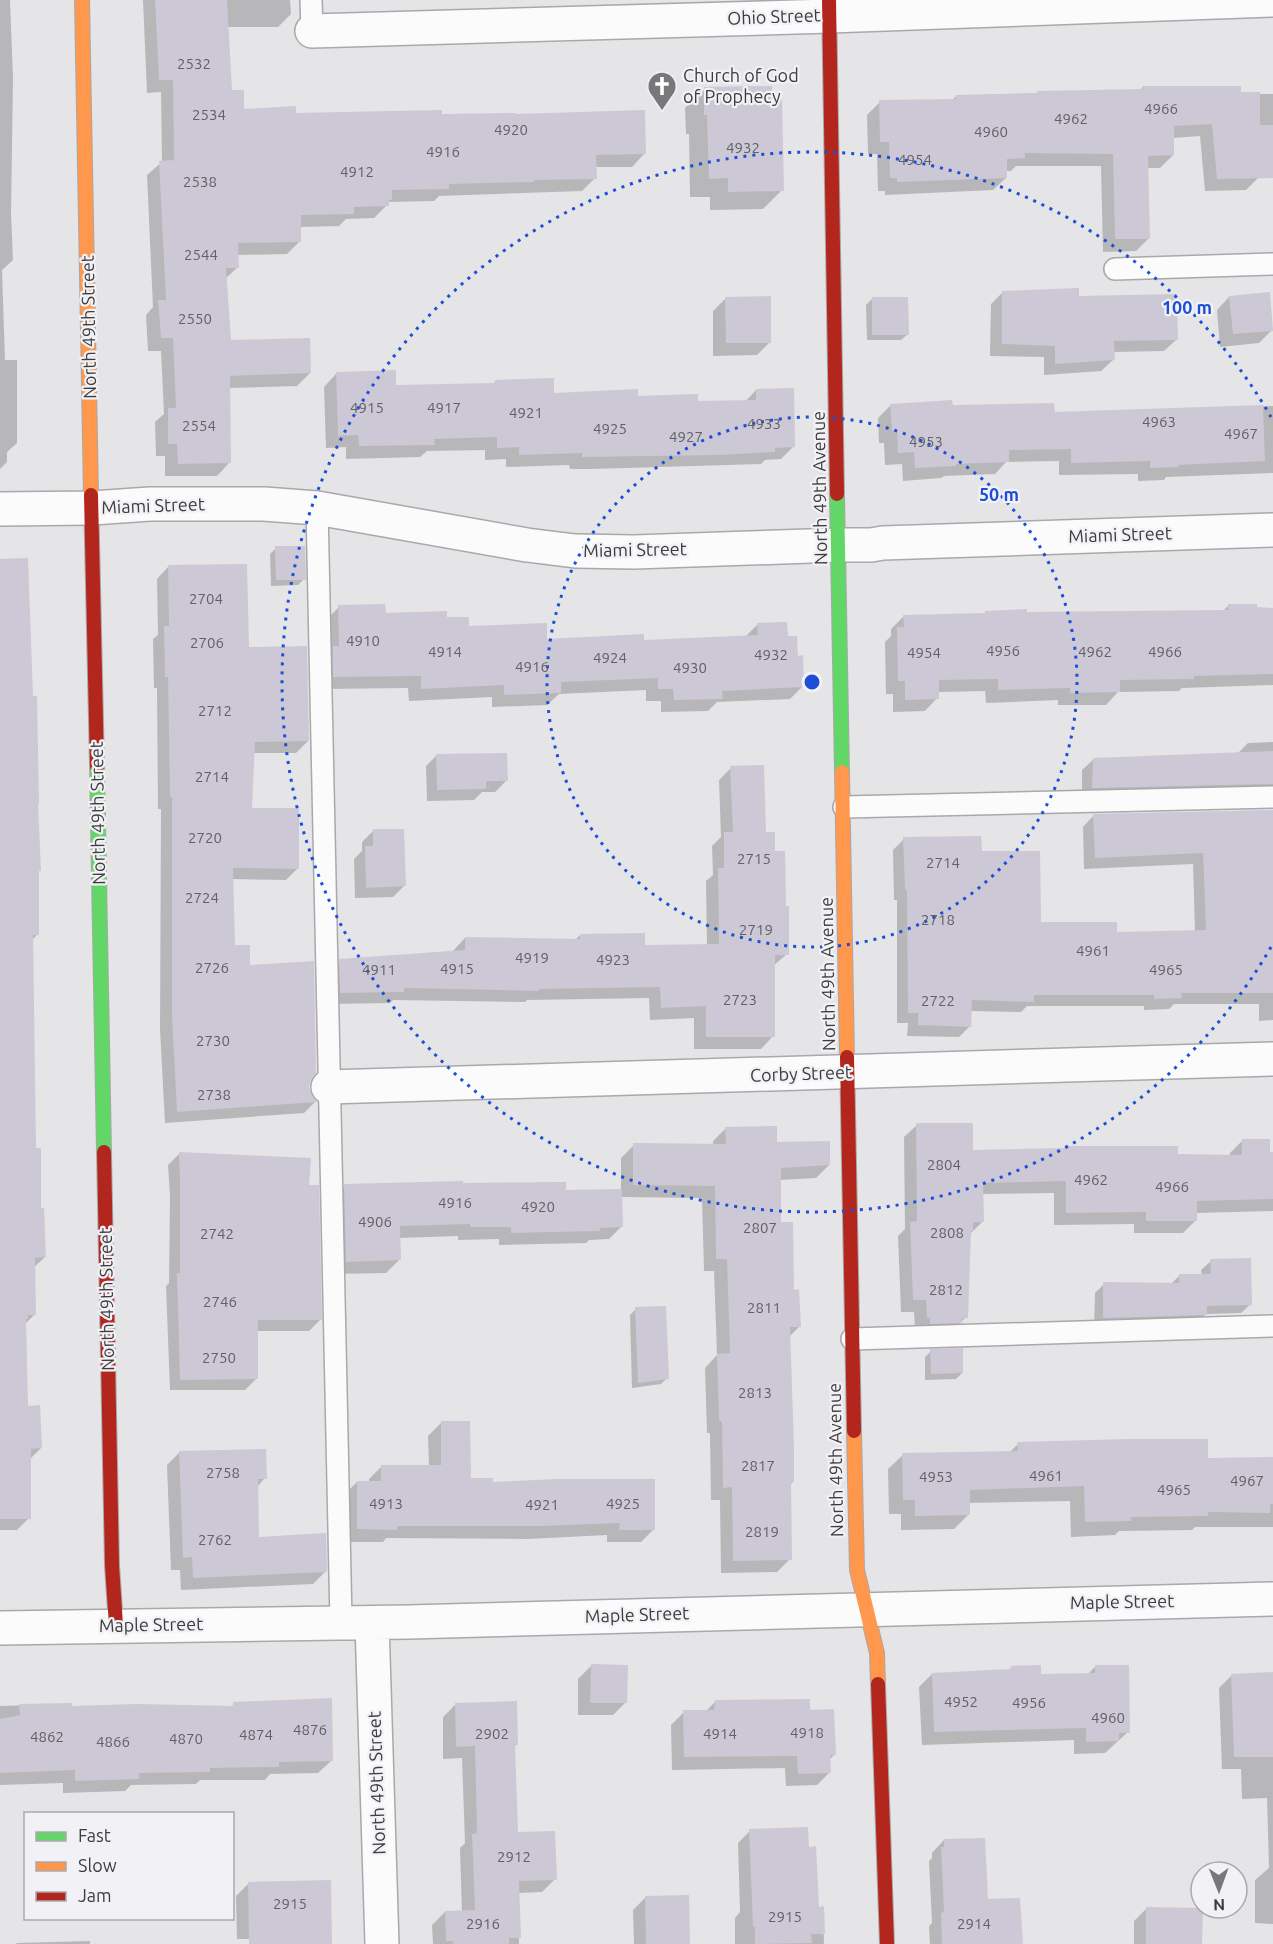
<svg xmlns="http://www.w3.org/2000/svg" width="1273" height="1944" viewBox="0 0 1273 1944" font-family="Ubuntu,sans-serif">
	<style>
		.shadow { fill: #0003 }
		.building { fill: #ccc8d5 }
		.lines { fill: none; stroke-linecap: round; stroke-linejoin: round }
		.lane-casing { stroke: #a9a8aa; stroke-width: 24 }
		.street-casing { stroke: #a9a8aa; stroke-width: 36 }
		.fast-casing { stroke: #a9a8aa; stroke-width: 16 }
		.slow-casing { stroke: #a9a8aa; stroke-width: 16 }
		.jam-casing { stroke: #a9a8aa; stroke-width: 16 }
		.lane { stroke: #fbfbfb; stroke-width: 21 }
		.street { stroke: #fbfbfb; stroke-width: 33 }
		.fast { stroke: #63d668; stroke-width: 14 }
		.slow { stroke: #ff974d; stroke-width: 14 }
		.jam { stroke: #b3261e; stroke-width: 14 }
		.ring { fill: none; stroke: #1d4ed8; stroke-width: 3; stroke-dasharray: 3 6 }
		.labels { text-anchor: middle; stroke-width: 4.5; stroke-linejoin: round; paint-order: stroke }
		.number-label { font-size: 15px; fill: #616064 }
		.street-label { font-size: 18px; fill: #3d3d3f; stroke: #f2f1f6 }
		.poi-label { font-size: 18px; fill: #3d3d3f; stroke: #f2f1f6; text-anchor: start }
		.centre { fill: #1d4ed8; stroke: #f2f1f6; stroke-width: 3 }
		.ring-label { font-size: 18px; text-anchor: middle; font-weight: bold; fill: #1d4ed8; stroke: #f2f1f6; stroke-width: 4.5; stroke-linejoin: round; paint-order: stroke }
	</style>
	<rect width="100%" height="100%" fill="#e5e4e7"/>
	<path class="shadow" d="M0,0H10L13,78L11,214L13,260L2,270L5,360H17V443L7,452V462L0,469Z
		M143,0H290L291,14L278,27H227L230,91L243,111L295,115H441L644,154L632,167H595V178L582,191L439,196L434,201L387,202V205L374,218L346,219L339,226L300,227V241L287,254L237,255L238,267L225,279L230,341L310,373L297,386L229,388V463L217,476H165V456H156L155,422L164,414L161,351H148L146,315L153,307L147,175L162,162L161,92L147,93Z
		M1143,87L1239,94H1273V163L1246,190L1205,191L1200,136L1173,138V155L1160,168H1147L1149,238L1136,251L1103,252L1101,166H1016L1011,171H1006V178L993,190L885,195V191H878L877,154H868L867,115L880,102L952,101L956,96L1140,90Z
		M705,89L782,190L763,209L710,210V197H690L689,134H686L685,108Z
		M1003,292L1078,297L1176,340L1164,351L1113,352V360L1101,371L1044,375V357L990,356L991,304Z
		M1229,297L1272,330L1259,343L1220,347L1217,310Z
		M726,298L770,342L757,355L713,356V311Z
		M872,299L908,334L901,340H867L866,305Z
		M336,374L395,387L492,385L496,381L553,394L696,403L745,402L756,390L794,446L781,459L765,460L761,464L592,469H570L569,465L506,467V459L485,460V450L427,451L420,457L346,459V447L326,448L324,387Z
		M891,405L951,406L1053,413L1273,406V473L1166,477L1164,480L1138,481V474L1059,475V461L1006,462L995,474L944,476L941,478L903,481L902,464L885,465L884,443H879L878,418Z
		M276,548L304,579L298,585L271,586L270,554Z
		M0,561L37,872L38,934L31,941L35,1150L45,1257L33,1268L35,1314L25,1324L27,1407L41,1448L30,1459L29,1518L17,1530H0Z
		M168,567L247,649L308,741L296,753H253L251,810L298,868L286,880L232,879L234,946L249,967L308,1087L310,1097L315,1102L304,1113L165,1123L160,1029L161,809H158L157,688H154L153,639L158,635L157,579Z
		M1229,605L1256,609H1273V685L1182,688L1179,691L1118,692L1106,705H1058V700L986,703L985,691L937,692V698L925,711L893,712V694H886L885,642L891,636V629L904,616L1223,611Z
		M339,607L384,615L446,619L468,628L546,641H642L745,637L758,624L786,637L796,657L803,686L790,699L717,702L708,711L661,712V701H646V690L559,694L547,705L492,707V697L409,701L408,688L321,689L326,620Z
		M1273,742V802L1082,799V770L1094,759L1237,754L1248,743Z
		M437,755L506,781L495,792H482L474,800L427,801L426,766Z
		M731,768L773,852L787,954L773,966V1036L761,1049H694V1018L650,1020L649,998L527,1000L525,1002L393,1000L390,1003L329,1004L328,973L340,961L453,953V951L465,938L575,940L580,935L644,947L707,946L706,881L713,875L712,846L721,837L719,780Z
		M1273,811V1020L1259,1021V1004H1174L1169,1009L1144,1010V1006H1027L1021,1012L970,1011V1026L959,1037L907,1036L908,1023H897V900H894L893,850L904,839L980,852L1039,924L1116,934L1195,932L1193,864L1084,869L1083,827L1094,815Z
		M373,831L404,886L393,897L355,898L354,859L362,851V842Z
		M917,1125L971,1151L1230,1156V1153L1242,1141L1269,1152H1273V1211L1196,1213V1220L1183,1233H1134V1224L1054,1225V1193L982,1194L983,1221L970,1234L966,1317L948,1335L915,1330L914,1312H901L898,1236L905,1229L904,1137Z
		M726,1128L776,1143L829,1165L816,1178L779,1180V1224L799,1327L789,1337L793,1482L790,1484V1559L777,1572L721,1573L720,1500H711L710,1433H707L705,1368L717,1355L714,1271H704L702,1198L621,1197V1227L609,1239L589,1240L586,1243L499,1245V1239L458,1240V1236L399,1238V1260L386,1273L334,1274L332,1199L345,1186L462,1184L564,1191L621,1190V1158L634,1145L713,1146V1141Z
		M179,1154L308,1187L320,1320L309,1331H256L257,1378L245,1390H170L166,1286L169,1283L170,1196L168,1165Z
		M1211,1261L1251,1304L1241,1313L1206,1314L1196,1324L1094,1327L1095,1293L1104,1284H1171L1180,1275L1202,1276L1201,1270Z
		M636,1309L667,1378L661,1384L632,1388L630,1315Z
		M931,1351L962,1373L956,1379L925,1380V1357Z
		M441,1423L469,1480L654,1529L641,1542H607V1535L528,1539L386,1538L383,1542H345L344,1495L357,1482L369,1483V1479L382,1466H429L428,1436Z
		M1018,1444L1206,1460L1273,1459V1527H1195L1192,1530L1119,1531L1115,1535L1071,1537L1070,1501L968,1503L969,1514L954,1529L901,1530V1514H889L888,1469L903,1455L1009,1453Z
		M179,1453L265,1478L257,1487L258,1538L326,1571L313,1584L181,1590L180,1570H171L167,1465Z
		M591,1666L626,1702L613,1715H578V1679Z
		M1012,1667L1040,1676L1087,1675L1095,1667L1128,1732L1105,1753L1074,1754V1740L922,1745L919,1687L932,1674L1008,1671Z
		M1273,1674V1924L1255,1923V1880L1269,1868L1267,1798L1242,1799L1241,1769H1222L1219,1688L1232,1675Z
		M715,1702L809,1712L834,1755L829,1760L830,1772L817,1785L786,1786L785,1768L672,1770L671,1725L684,1712H705Z
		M70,1704V1707H231L234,1704L331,1761L318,1773L270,1774L265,1780H200L196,1784L131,1785L125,1791L63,1793V1783L0,1785V1706Z
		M455,1705L516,1745L514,1747L517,1834L555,1879L542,1892L518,1893L519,1944H433L432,1925L445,1912H462L460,1848L465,1843L462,1758L443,1759V1717Z
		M750,1831L807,1848L818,1908H823L824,1944H735V1918L740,1912L738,1843Z
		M944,1840L987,1901L1022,1944H930L929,1926L932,1923L929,1861L932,1858V1853Z
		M249,1883L332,1943V1944H264V1939H237L236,1896Z
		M646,1897L688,1944H634L633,1910Z
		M1147,1908L1200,1944H1134V1921Z
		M90,1941V1944H16L17,1943Z"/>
	<path class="building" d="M155,0H227L232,90H244V109L296,106V113L442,110V114L516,113V114L645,110L646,154L596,155L597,179L534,180V182L449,184V189L392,190V200H389V206L354,207V214L301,215V242L238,243L239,268H226L231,340L310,338L311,373L230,376L231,463L178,464L177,444H168V408H176L173,338H161L158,300H166L159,161L174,160L173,80H159Z
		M772,86V100H782L784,191L728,192V178L709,179L707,115H704V87Z
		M1142,86H1241V92H1260V125H1273V178L1217,179L1212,124L1174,126V155L1148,156L1150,239H1115L1113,154L1025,153V158L1007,159V178L897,182V178H890L889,142H880L879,100L956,99V95L1037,93V91L1143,89Z
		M1079,288V296L1177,294L1178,340L1114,341L1115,360L1055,364V346L1002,344V291Z
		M1270,292L1273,331L1233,334L1229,296Z
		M771,296V343H726L725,297Z
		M872,297H908L909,335H872Z
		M396,370V385L495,383V380L554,378V393L638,389V396L698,394V401L756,400V389L794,388L795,447L775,448V452L720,455L582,457V453L519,455V447L497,448V437L434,439L435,445L359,446L358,435L338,436L336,372Z
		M952,400L953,405L1054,403L1055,412L1263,405L1265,461L1178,465V467L1150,468V461L1071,463V449L1009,450V462L956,464V466L915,468L914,452L898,453L897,431H892L890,404Z
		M275,546H305L306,580H276Z
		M28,558L33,696H37L39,804H38L41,871H39V935H33L36,1148H41V1208H44L46,1257L35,1258L36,1315H28V1319H26L28,1406L40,1405L42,1448L31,1449V1519H0V559Z
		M247,564L249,647L307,646L309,741L255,742L252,808H299V869L233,868L235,945H250V965L314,961L316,1073L311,1079L309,1087L312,1096L317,1102L177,1112L172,1016V797H170L168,677H165L164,626H169L168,565Z
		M385,604L386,613L447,611V617H469V626L547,623V639L644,634V640L758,635L757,623L787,622L788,636H797L798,656L803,655L804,687L722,691L723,699L674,700L673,689H658V678L561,682V693L504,695V685L421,689V676L333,677V646H339L338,605Z
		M1228,604H1257V607L1273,608V674L1194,676V679L1120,680V692L1070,693V688L998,690V679L939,680V699L905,700V681H898L897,627H904L903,615L985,613V611L1027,609V612L1228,610Z
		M1273,751V784L1092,788L1093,758Z
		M507,753L508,781H486V789L437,790L436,754Z
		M764,765L766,832H775V851H785L786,906H789V955H775V1037H706V1006L661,1008L660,987L539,989V991L404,988V992L340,993L339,959L465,950V937L580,939V934L645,933V945L719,944L718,868H724V832H733L730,766Z
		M1273,810V993H1181L1182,998L1154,999V995H1034V1002L972,1000L971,1027L918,1025V1013H908L907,890H905L903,837L981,836L982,851H1040L1041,922H1117V932L1206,930L1203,853L1095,858L1093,814Z
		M373,829H404L406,886L366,888L365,846H373Z
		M916,1123H973V1150L1065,1148V1146H1178V1154L1242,1155V1139H1270V1152H1273V1199L1197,1201V1221H1146V1212L1066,1213V1181L983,1183L984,1222H973V1231H971L968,1318H962V1323L930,1324V1318H927L926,1300H913L910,1222L917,1221Z
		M777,1126V1142L830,1141V1165L781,1168V1222H793L794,1290L799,1289L801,1327H790L794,1448V1482H791L792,1560L733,1561L732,1487L723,1488L722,1421H719L717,1354L730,1353L727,1259H716L715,1186L633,1185V1143L726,1144L725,1127Z
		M179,1152L311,1158L309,1185H319L322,1320H258V1379L180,1380L177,1273H180V1184Z
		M463,1181V1183L566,1182V1190L622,1189L623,1227L600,1228V1231L511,1233V1227H470V1224L400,1226L401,1260L346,1262L344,1184Z
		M1251,1258L1252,1305L1207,1306V1315L1103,1318V1282L1179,1283V1274H1211L1210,1259Z
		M666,1306L669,1379L638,1383L635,1307Z
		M963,1348V1373L931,1374L930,1349Z
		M441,1421H470L471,1478H493V1482L557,1479H655V1530H619L620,1523L541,1526H397V1530L357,1529V1481H381V1465H441Z
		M1130,1439H1208V1458L1273,1457V1504H1270V1513L1208,1512V1516L1131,1517V1521L1085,1522L1084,1486L970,1490V1515L915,1516V1500H903L902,1453L1018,1451L1017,1442Z
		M266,1449L267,1479H258L259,1537L326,1533L327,1572L193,1578L192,1557L183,1558L179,1451Z
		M591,1664L628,1665L627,1703H590Z
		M1041,1665V1674L1095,1673V1665H1129L1130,1733H1119V1741L1086,1742V1728L934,1732L932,1673L1011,1669V1666Z
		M1273,1672V1757H1234L1231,1674Z
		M332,1698L333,1761L279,1762V1767L210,1768V1772L139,1773V1779L75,1781V1770L0,1773V1719L20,1715L19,1704L72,1703V1706L137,1704L233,1706V1702Z
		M810,1699V1710L834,1709L836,1755H830L831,1773L798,1774L797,1756L684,1757L683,1710H714L715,1700Z
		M517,1701L518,1745H515L518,1832L555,1831L557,1880L519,1881L521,1938H509V1944H453V1941H446L445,1911L475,1910L472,1834L477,1833L475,1746L456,1747L455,1703Z
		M808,1827L809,1847L816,1846L819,1907L824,1906L825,1934H811L812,1943L755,1944V1927H753L749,1829Z
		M985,1838L988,1899L1020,1898L1023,1944H942L941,1913L944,1912L941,1847H944V1839Z
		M331,1880L332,1944H249L248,1882Z
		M689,1895L690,1944H646L645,1896Z
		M1146,1907L1203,1908L1202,1944H1146Z"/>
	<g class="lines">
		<g class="lane-casing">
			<path id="lane" d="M311,0L312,31
				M1115,269L1273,264
				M317,508L341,1622
				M844,807L1273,797
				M852,1339L1273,1326"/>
		</g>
		<g class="street-casing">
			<path id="street" d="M312,31L830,16L1273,0
				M0,509L92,508L150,504H264L317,508L527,545L575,551L634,552L839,545H871L883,543L1273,530
				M328,1087L1273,1059
				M372,1623L382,1944
				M0,1628L409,1622L1273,1599"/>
		</g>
		<g class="fast-casing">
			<path id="fast" d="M837,494L842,772
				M97,766L104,1152"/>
		</g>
		<g class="slow-casing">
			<path id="slow" d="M82,0L91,495
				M842,772L847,1057
				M854,1431L857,1570L877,1653L878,1684"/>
		</g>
		<g class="jam-casing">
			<path id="jam" d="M829,0L837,494
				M91,495L97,766
				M847,1057L854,1431
				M104,1152L112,1566L116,1625
				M878,1684L887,1944"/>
		</g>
		<use href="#lane" class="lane"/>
		<use href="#street" class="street"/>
		<use href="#fast" class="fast"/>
		<use href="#slow" class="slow"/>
		<use href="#jam" class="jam"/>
	</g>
	<g class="ring">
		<circle cx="812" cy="682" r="265"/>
		<path d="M1271 947A530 530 0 1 1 1271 417"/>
	</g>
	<defs>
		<g id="church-pin" transform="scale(1.5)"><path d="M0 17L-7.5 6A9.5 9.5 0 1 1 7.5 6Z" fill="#78777a" stroke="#f2f1f6"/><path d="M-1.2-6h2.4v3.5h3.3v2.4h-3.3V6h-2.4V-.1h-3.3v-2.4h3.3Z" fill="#fff"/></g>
	</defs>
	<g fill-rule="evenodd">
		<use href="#church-pin" x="662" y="86"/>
	</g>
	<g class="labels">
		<g class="number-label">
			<text x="194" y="69">2532</text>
			<text x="1161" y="114">4966</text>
			<text x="209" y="120">2534</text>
			<text x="1071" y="124">4962</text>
			<text x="511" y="135">4920</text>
			<text x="991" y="137">4960</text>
			<text x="743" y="153">4932</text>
			<text x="443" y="157">4916</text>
			<text x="915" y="165">4954</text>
			<text x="357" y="177">4912</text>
			<text x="200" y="187">2538</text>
			<text x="201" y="260">2544</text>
			<text x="195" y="324">2550</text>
			<text x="367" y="413">4915</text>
			<text x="444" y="413">4917</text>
			<text x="526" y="418">4921</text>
			<text x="1159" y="427">4963</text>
			<text x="764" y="429">4933</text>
			<text x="199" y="431">2554</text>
			<text x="610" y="434">4925</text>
			<text x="1241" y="439">4967</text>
			<text x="686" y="442">4927</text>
			<text x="926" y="447">4953</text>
			<text x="206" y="604">2704</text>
			<text x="363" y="646">4910</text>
			<text x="207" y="648">2706</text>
			<text x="1003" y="656">4956</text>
			<text x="445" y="657">4914</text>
			<text x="1095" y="657">4962</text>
			<text x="1165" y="657">4966</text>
			<text x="924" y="658">4954</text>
			<text x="771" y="660">4932</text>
			<text x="610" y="663">4924</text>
			<text x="532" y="672">4916</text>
			<text x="690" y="673">4930</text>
			<text x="215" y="716">2712</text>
			<text x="212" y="782">2714</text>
			<text x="205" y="843">2720</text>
			<text x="754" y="864">2715</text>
			<text x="943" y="868">2714</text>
			<text x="202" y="903">2724</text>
			<text x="938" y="925">2718</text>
			<text x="756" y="935">2719</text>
			<text x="1093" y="956">4961</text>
			<text x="532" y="963">4919</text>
			<text x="613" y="965">4923</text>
			<text x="212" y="973">2726</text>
			<text x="457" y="974">4915</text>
			<text x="379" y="975">4911</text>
			<text x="1166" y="975">4965</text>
			<text x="740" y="1005">2723</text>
			<text x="938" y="1006">2722</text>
			<text x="213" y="1046">2730</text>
			<text x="214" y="1100">2738</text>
			<text x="944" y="1170">2804</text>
			<text x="1091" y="1185">4962</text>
			<text x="1172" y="1192">4966</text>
			<text x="455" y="1208">4916</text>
			<text x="538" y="1212">4920</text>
			<text x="375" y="1227">4906</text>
			<text x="760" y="1233">2807</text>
			<text x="947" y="1238">2808</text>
			<text x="217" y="1239">2742</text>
			<text x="946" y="1295">2812</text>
			<text x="220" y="1307">2746</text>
			<text x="764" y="1313">2811</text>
			<text x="219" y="1363">2750</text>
			<text x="755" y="1398">2813</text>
			<text x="758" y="1471">2817</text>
			<text x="223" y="1478">2758</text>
			<text x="1046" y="1481">4961</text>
			<text x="936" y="1482">4953</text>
			<text x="1247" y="1486">4967</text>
			<text x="1174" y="1495">4965</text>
			<text x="386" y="1509">4913</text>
			<text x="623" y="1509">4925</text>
			<text x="542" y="1510">4921</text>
			<text x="762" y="1537">2819</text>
			<text x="215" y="1545">2762</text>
			<text x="961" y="1707">4952</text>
			<text x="1029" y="1708">4956</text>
			<text x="1108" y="1723">4960</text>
			<text x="310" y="1735">4876</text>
			<text x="807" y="1738">4918</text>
			<text x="492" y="1739">2902</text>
			<text x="720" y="1739">4914</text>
			<text x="256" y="1740">4874</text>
			<text x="47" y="1742">4862</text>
			<text x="186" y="1744">4870</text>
			<text x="113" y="1747">4866</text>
			<text x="514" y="1862">2912</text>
			<text x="290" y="1909">2915</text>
			<text x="785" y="1922">2915</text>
			<text x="483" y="1929">2916</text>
			<text x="974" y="1929">2914</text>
		</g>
		<g class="street-label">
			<text transform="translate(774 17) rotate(-2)" y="6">Ohio Street</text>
			<text transform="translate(89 327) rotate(-91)" y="6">North 49th Street</text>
			<text transform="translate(820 488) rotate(-91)" y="6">North 49th Avenue</text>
			<text transform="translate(153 506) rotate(-2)" y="6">Miami Street</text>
			<text transform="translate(1120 535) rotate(-2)" y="6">Miami Street</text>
			<text transform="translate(635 550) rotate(-1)" y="6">Miami Street</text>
			<text transform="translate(98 813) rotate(-91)" y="6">North 49th Street</text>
			<text transform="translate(828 974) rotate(-91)" y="6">North 49th Avenue</text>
			<text transform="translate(801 1074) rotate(-2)" y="6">Corby Street</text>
			<text transform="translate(107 1299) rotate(-91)" y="6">North 49th Street</text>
			<text transform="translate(836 1460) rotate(-91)" y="6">North 49th Avenue</text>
			<text transform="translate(1122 1602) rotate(-1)" y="6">Maple Street</text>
			<text transform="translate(637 1615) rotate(-2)" y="6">Maple Street</text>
			<text transform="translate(151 1625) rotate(-1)" y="6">Maple Street</text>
			<text transform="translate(377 1783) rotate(-92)" y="6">North 49th Street</text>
		</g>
		<g class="poi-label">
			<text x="683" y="82">Church of God<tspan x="683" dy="21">of Prophecy</tspan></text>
		</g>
	</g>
	<circle cx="812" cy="682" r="9" class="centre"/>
	<g class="ring-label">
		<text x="1187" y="314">100 m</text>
		<text x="999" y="501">50 m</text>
	</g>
	<rect x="24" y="1812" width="210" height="108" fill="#f2f1f6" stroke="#aaa9ad" stroke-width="1.5"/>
	<rect x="36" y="1832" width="30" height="9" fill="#63d668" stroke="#aaa9ad" stroke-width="1.5"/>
	<text x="78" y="1842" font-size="18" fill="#3d3d3f">Fast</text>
	<rect x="36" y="1862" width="30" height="9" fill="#ff974d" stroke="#aaa9ad" stroke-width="1.5"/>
	<text x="78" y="1872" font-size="18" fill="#3d3d3f">Slow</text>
	<rect x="36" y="1892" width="30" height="9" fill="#b3261e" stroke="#aaa9ad" stroke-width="1.5"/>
	<text x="78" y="1902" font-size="18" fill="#3d3d3f">Jam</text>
	<g transform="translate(1219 1890) rotate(179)"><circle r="28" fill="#f2f1f6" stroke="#aaa9ad" stroke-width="1.5"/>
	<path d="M0-4.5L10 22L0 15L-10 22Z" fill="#78777a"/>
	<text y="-9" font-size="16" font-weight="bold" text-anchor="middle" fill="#3d3d3f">N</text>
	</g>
</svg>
